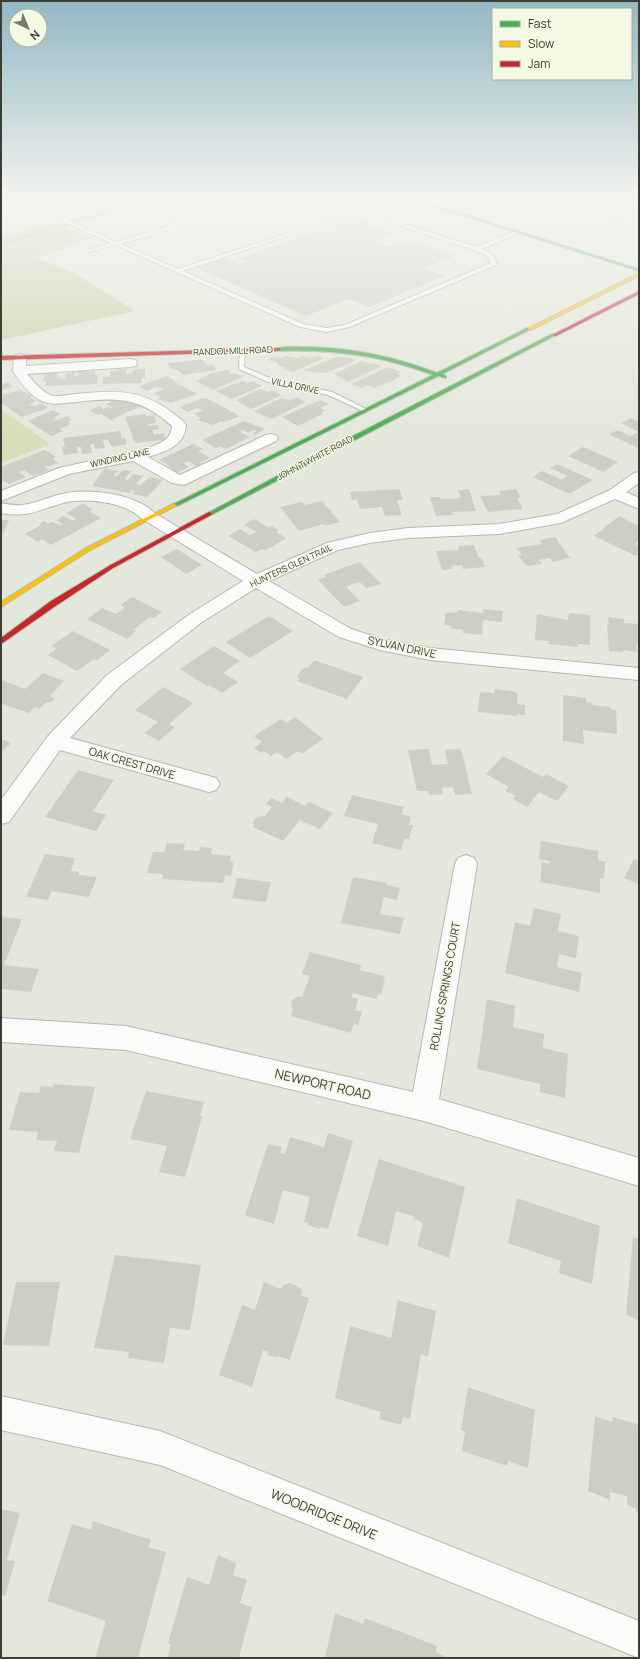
<svg xmlns="http://www.w3.org/2000/svg" width="640" height="1659" viewBox="0 0 640 1659" font-family="Manrope,sans-serif">
	<style>
		.green { fill: #d6dfb8 }
		.forest { fill: #c7d0a7 }
		.lines { fill: none; stroke-linecap: round; stroke-linejoin: round }
		.stream { stroke: #b4be8c; stroke-width: 3 }
		.building { fill: #cccfc5 }
		.lane-casing { stroke: #b6b9b0; stroke-width: 2 }
		.street-casing { stroke: #b6b9b0; stroke-width: 2 }
		.fast-casing { stroke: #b6b9b0; stroke-width: 2 }
		.slow-casing { stroke: #b6b9b0; stroke-width: 2 }
		.jam-casing { stroke: #b6b9b0; stroke-width: 2 }
		.lane { fill: #fbfbfa; fill-rule: evenodd }
		.street { fill: #fbfbfa; fill-rule: evenodd }
		.fast { fill: #4caf50; fill-rule: evenodd }
		.slow { fill: #ffc107; fill-rule: evenodd }
		.jam { fill: #c62828; fill-rule: evenodd }
		.labels { text-anchor: middle; stroke-width: 3; stroke-linejoin: round; paint-order: stroke }
		.far-street-label { font-size: 9px; fill: #3c3d35; stroke: #f4f9e4 }
		.street-label { font-size: 11px; fill: #3c3d35; stroke: #f4f9e4 }
		.near-street-label { font-size: 13px; fill: #3c3d35; stroke: #f4f9e4 }
	</style>
	<rect width="100%" height="100%" fill="#e4e7dc"/>
	<path class="green" d="M377,202H401L415,208L379,211L373,210L384,206Z
		M1,409L50,444L1,463Z"/>
	<path class="forest" d="M52,223L92,238L37,258L72,272L135,311L1,340V236Z"/>
	<g class="lines">
		<path class="stream" d="M1,244L126,206L131,202"/>
	</g>
	<path class="building" d="M618,202H639V207L632,212L610,208Z
		M359,218L370,222L365,224L393,234L373,241L388,247L407,240L454,256L424,268L445,276L369,307L349,299L306,316L192,266L220,257L238,264L245,262L237,259L320,230L328,233L339,230L332,227Z
		M285,356L298,358L303,356L309,358L318,356L322,357V359L293,372L284,368L286,367L281,366L278,365V363L268,360V359L272,357L281,358Z
		M336,357L351,358L355,361L325,373L318,372L315,373L304,370Z
		M196,360H203L206,365L212,364L216,370L183,375L177,370L171,369L168,363Z
		M362,361L370,364L373,363L382,366L348,382L334,374Z
		M388,367L401,372L398,374L401,376L394,379H396L374,388L367,385L361,388L352,384Z
		M118,369H127L126,374L133,373V370L145,369V378H142L141,383L103,384V377H110V371H117Z
		M87,370V372L95,371V375H99L97,384L45,386L46,381H43L45,373L58,372L57,377L61,376L60,379H65L66,373L75,372L74,376H78L79,373H76L77,371Z
		M226,370L230,371L229,373L231,374L234,373L243,377L213,390L196,381L212,373Z
		M167,376L175,381H173L197,394L171,403L157,399L161,397L154,393L164,389L155,387L147,391L139,386Z
		M241,381L247,382L246,384L253,381L262,386L232,399L216,391L236,383L238,384Z
		M8,382L13,387L1,390V385Z
		M261,389L268,392L272,390L282,395L251,409L236,400Z
		M20,390L34,396L30,397L36,401L28,405L35,406L42,403L48,408L22,417L1,403V395Z
		M296,397L306,402L271,419L254,411L281,398L290,400Z
		M119,398L129,403L132,401L141,406L111,420L102,415H104L102,414L98,415L90,411L99,406L104,409L108,407L111,409L112,407L106,404Z
		M203,398L208,399L240,416L224,422L222,421L213,425L198,420L201,418L194,414L203,410L196,408L188,412L179,407Z
		M320,400L329,404L320,408L325,411L321,413L323,414L298,426L282,417Z
		M53,410L60,414L54,417L57,418L53,419L56,421L67,416L72,420L67,422L71,424L60,429L63,431L51,436L28,421Z
		M146,414V416L155,415L156,423L148,424V426L158,425L159,429L152,430L154,435L164,433L165,440L135,443L125,417Z
		M631,418L639,422V448H638L609,434L618,430L630,436L639,432L621,423Z
		M244,421L265,429L255,435L253,434H255L253,433L256,431L254,430L248,433L243,430L240,432L250,437L226,449L220,446L216,448L202,440Z
		M120,431L122,439L125,438L127,444L112,447L108,440H103L105,448L95,449L94,444H90L92,453L82,454L81,447H77L78,453L64,455L62,447H65L63,438Z
		M193,444L203,449L198,451L210,458L200,462L202,464L197,466L188,461L183,463L189,467L177,473L168,467L170,466L159,460Z
		M583,447L618,462L603,472L568,456Z
		M45,450L56,457L53,459L59,463L45,467L49,470L33,476L24,470L19,472L26,477L9,484L1,479L3,476L1,475V467Z
		M557,464L593,480L571,493H567L533,477L542,471L562,480L567,476L550,468Z
		M105,468L118,471L113,476H117L123,470L132,471L124,479L128,480L133,474L143,476L136,484L140,485L150,477L163,480L147,497L132,494L135,491L132,490L130,493L92,486Z
		M399,489L403,499L397,501L402,515L385,516L382,507L360,509L357,499L352,500L350,492Z
		M469,489L476,511L452,512L453,515L436,516L430,497H440L441,499L461,498L458,490Z
		M516,489L521,498H517L523,509L488,512L480,496L501,495L499,491Z
		M322,501L340,522L325,526L324,524L299,531L280,507L301,502L305,505Z
		M82,504H84L93,510L89,511L101,518L51,545L42,539L38,542L25,534L41,525L39,524L44,521L48,524L52,522L61,525L63,524L56,520L64,516L72,521L76,519L66,513Z
		M619,516L639,526V541L635,544L639,546V554L636,556L594,536Z
		M254,519L269,528L272,526L278,530L276,532L286,538L272,547L265,550L262,549L256,552L228,536L240,529L250,535L257,532L244,525Z
		M1,520H9L1,538Z
		M555,537L570,558L552,562L550,558L539,560L542,564L526,566L518,555H522L517,548L542,544L539,540Z
		M474,545L478,557H481L485,567L463,569L462,565L451,566L452,569L442,570L436,551L459,550L458,546Z
		M177,549L202,565L186,574L161,557Z
		M360,562L381,584L366,588L361,583L358,582L348,586L347,588L360,601L344,607L318,580L326,577L324,575Z
		M132,597L162,612L154,618L150,617L133,630L136,631L127,639L87,619L102,608L116,614L125,608L121,605Z
		M483,609L503,611L502,622L483,620L482,635L463,633V630L450,628L451,626L444,625L446,613L458,612V610L483,613Z
		M569,613L590,615V645L578,644V647L548,644L549,641L535,640L537,614L568,620Z
		M269,616L293,631L250,658L226,642Z
		M608,617L624,619V623L639,624V645L636,644L637,652L623,650V652L609,651L607,625H609Z
		M73,631L110,650L96,661L94,659L77,671L48,655L56,649L51,646Z
		M214,646L240,661L223,673L238,682L222,693L209,685L207,686L180,669Z
		M314,660L363,677L347,699L297,681L300,678L296,677L305,667L308,668Z
		M43,673L64,681L50,696L55,699L50,703L47,702L39,709L35,707L29,713L1,704L2,680L25,689Z
		M163,687L193,703L169,724L175,727L159,741L144,733L158,722L135,710Z
		M495,689L516,692L515,693L518,694L517,704L525,705V715L517,714V716L478,712L480,692L494,693Z
		M563,695L586,698V702L592,703V705L610,707V709L616,710L617,734L583,730L584,744L563,741Z
		M295,717L323,739L302,754L298,751L286,759L278,752L271,756L264,751L261,753L254,748L262,742L254,736L281,719L286,723Z
		M1,739L11,743L1,753Z
		M429,749L432,765L448,764L445,750L461,749L472,794L455,795L453,787L442,788L443,794L429,795L428,791H417L408,750Z
		M503,756L543,777L546,774L569,786L557,801L539,792L527,807L513,799L516,796L505,791L509,787L486,774Z
		M78,770L114,780L93,811L106,815L96,831L45,817Z
		M352,795L404,807L401,814L411,817L409,825H413L409,839L405,838L401,850L372,843L378,824L344,816Z
		M287,797L305,806L309,802L333,813L320,829L300,820L283,841L253,827L255,825L252,823L257,817L259,818L261,815L264,817L272,807L266,804L271,798L282,803Z
		M541,841L598,851V860L605,862L604,878H600V893L540,882L542,862L549,864L550,861L539,859Z
		M167,843L185,844L183,850L199,851L200,847L212,848L211,854L231,856L230,861H234L231,876L225,875L223,883L162,879L163,874L147,873L153,852H164Z
		M45,854L75,858L71,871L79,872L78,875L97,877L89,897L52,891L48,900L26,897Z
		M634,859L639,861V884L624,878Z
		M353,877L387,883V885L400,888L397,900L384,897L380,914L404,918L400,934L341,923Z
		M237,878L271,882L266,902L232,898Z
		M534,908L561,914L558,931L579,936L576,958L559,954L557,967L582,973L579,992L505,973L515,922L530,926Z
		M1,917L22,919L4,965L39,969L31,992L1,989Z
		M310,952L361,965L360,970L384,976L383,980H385L381,995L378,994L377,999L353,993L351,997L358,999L355,1010L362,1012L358,1025L354,1024L351,1033L291,1016L293,1010L291,1006L292,1000L298,996L302,997L310,976L302,974Z
		M487,999L515,1006L513,1027L544,1034L543,1048L568,1054L565,1098L540,1092V1084L477,1069Z
		M54,1084L95,1087L79,1153L54,1151L57,1141L36,1140L38,1132L9,1130L20,1092L39,1093L41,1086L53,1087Z
		M146,1091L204,1102L200,1116L202,1117L185,1177L159,1172L167,1146L130,1139Z
		M328,1133L353,1141L328,1229L321,1227L320,1229L308,1225L309,1223L304,1222L310,1197L283,1190L274,1224L245,1215L268,1144L282,1147L280,1153L285,1154L290,1137L324,1147Z
		M379,1159L465,1187L449,1258L417,1246L423,1223L414,1219L415,1217L396,1211L388,1246L357,1236Z
		M517,1198L600,1226L592,1284L559,1273L561,1261L508,1243Z
		M633,1237L639,1239V1320L626,1315Z
		M115,1255L201,1265L190,1330L170,1328L164,1363L128,1358L129,1352L94,1348Z
		M16,1282H60L49,1346L3,1345Z
		M264,1282L281,1289L283,1285H285L289,1283L297,1286L302,1290L301,1296L309,1298L290,1360L277,1356V1358L267,1355L268,1352L263,1350L252,1387L219,1375L242,1305L255,1310Z
		M398,1300L436,1311L428,1357L421,1354L410,1419L403,1417L401,1425L379,1419L381,1412L335,1398L350,1326L391,1338Z
		M468,1387L535,1410L528,1468L508,1461L507,1466L462,1451L465,1432L461,1430Z
		M595,1416L612,1422L613,1417L639,1425V1512L635,1511L637,1509L627,1505V1496L610,1492V1500L588,1491Z
		M1,1509L20,1513L7,1560L15,1561L5,1596L1,1595Z
		M93,1521L151,1540L148,1547L166,1552L138,1658H95L106,1621L47,1601L72,1524L91,1530Z
		M218,1555L236,1563L233,1575L247,1580L240,1603L252,1607L239,1658H167L171,1644L168,1643L187,1577L209,1585Z
		M335,1613L363,1624L365,1618L437,1646L436,1652L449,1658H325Z"/>
	<g class="lines">
		<g class="lane-casing">
			<path id="lane" d="M1,202L22,212L63,218L116,242C144,234 171,226 197,213C204,209 210,202 219,202C192,225 154,234 121,244L178,269L350,213L378,216L477,247L516,231L521,232L482,249C489,252 497,256 496,265L349,327L327,332L300,327L116,245L88,252V250L111,243L60,220L27,215L1,223V220L21,214L1,205ZM354,216L375,218L475,250L486,255L491,263L345,325L327,328L303,324L183,271L340,218Z
				M532,202H542L639,224V226Z
				M434,205L436,207L413,213L373,214L371,213L373,212L413,211Z
				M240,350L245,351L244,367L272,379L332,392L368,410L363,411L328,395L268,382L239,369Z"/>
		</g>
		<g class="street-casing">
			<path id="street" d="M20,354L24,355L26,358V366L131,359L136,360L137,363L136,366L131,367L27,374C34,382 43,393 53,396C61,397 78,393 87,393C129,389 152,394 184,422L186,425C185,446 165,452 148,457L180,475L266,435L271,434L276,435L278,438L276,441L184,485L172,483L133,461L69,474L1,501V491L59,468L149,448C160,443 171,440 172,426C140,397 117,397 76,402C64,403 53,406 42,401C29,395 20,382 13,371L14,358L16,355Z
				M639,472V483L626,492L639,498V509L615,499L561,523L499,534L408,538L370,543L338,550L269,581L351,629L382,639L430,648L639,668V680L430,660L380,650L339,637L256,588L202,622L121,685L70,738L216,778L220,784L216,790L209,792L60,750L9,822L1,824V800L48,736L107,675L190,614L243,581L144,520C139,517 135,512 129,510C112,501 82,498 63,503C39,510 27,518 1,513V503C27,509 35,501 58,495C81,488 119,492 140,503C146,506 151,510 156,514L257,574L327,543L370,533L408,528L499,524L557,514L610,490L634,473Z
				M466,855L474,858L477,864L439,1099L639,1158V1186L424,1121L126,1050L1,1042V1018L126,1026L413,1092L455,864L458,858Z
				M1,1396L160,1431L639,1621V1658L160,1465L1,1430Z"/>
		</g>
		<g class="fast-casing">
			<path id="fast" d="M426,202L639,269V271L419,202Z
				M527,328L531,329L442,374L446,376V378L438,376L177,506L172,505L433,375C382,355 332,349 278,351L276,350V348C287,346 299,347 310,347C354,348 396,357 437,373Z
				M552,334L556,335L211,515L206,514L326,450Z"/>
		</g>
		<g class="slow-casing">
			<path id="slow" d="M639,273V276L531,330L527,329Z
				M173,504L178,505L90,550L1,607V602L86,548Z"/>
		</g>
		<g class="jam-casing">
			<path id="jam" d="M639,291V294L556,336L552,335Z
				M280,348V350L278,351L1,360V356Z
				M209,512L212,514L211,515L113,568L57,605L1,644V638L51,601L109,566Z"/>
		</g>
		<use href="#lane" class="lane"/>
		<use href="#street" class="street"/>
		<use href="#fast" class="fast"/>
		<use href="#slow" class="slow"/>
		<use href="#jam" class="jam"/>
	</g>
	<linearGradient id="sky" x2="0" y2="1"><stop stop-color="#93b8c3"/><stop offset="0.46" stop-color="#f3f4ef"/><stop offset="1" stop-color="#f3f4ef" stop-opacity="0"/></linearGradient>
	<rect width="640" height="435" fill="url(#sky)"/>
	<g class="labels">
		<g class="far-street-label">
			<text transform="translate(233 351) rotate(-2)" y="3">RANDOL MILL ROAD</text>
			<text transform="translate(295 386) rotate(12)" y="3">VILLA DRIVE</text>
			<text transform="translate(120 458) rotate(-13)" y="3">WINDING LANE</text>
			<text transform="translate(315 458) rotate(-28)" y="3">JOHN T WHITE ROAD</text>
			<text transform="translate(291 566) rotate(-25)" y="3">HUNTERS GLEN TRAIL</text>
		</g>
		<g class="street-label">
			<text transform="translate(402 647) rotate(12)" y="4">SYLVAN DRIVE</text>
			<text transform="translate(132 763) rotate(16)" y="4">OAK CREST DRIVE</text>
			<text transform="translate(445 986) rotate(-80)" y="4">ROLLING SPRINGS COURT</text>
		</g>
		<g class="near-street-label">
			<text transform="translate(323 1084) rotate(13)" y="5">NEWPORT ROAD</text>
			<text transform="translate(324 1514) rotate(22)" y="5">WOODRIDGE DRIVE</text>
		</g>
	</g>
	<rect width="640" height="1659" fill="none" stroke="#3c3d35" stroke-width="4"/>
	<rect x="492" y="8" width="140" height="72" fill="#f4f9e4" stroke="#aaae9e"/>
	<rect x="500" y="21" width="20" height="6" fill="#4caf50" stroke="#aaae9e"/>
	<text x="528" y="28" font-size="12" fill="#3c3d35">Fast</text>
	<rect x="500" y="41" width="20" height="6" fill="#ffc107" stroke="#aaae9e"/>
	<text x="528" y="48" font-size="12" fill="#3c3d35">Slow</text>
	<rect x="500" y="61" width="20" height="6" fill="#c62828" stroke="#aaae9e"/>
	<text x="528" y="68" font-size="12" fill="#3c3d35">Jam</text>
	<g transform="translate(28 28) rotate(136)"><circle r="19" fill="#f4f9e4" stroke="#aaae9e"/>
	<path d="M0-3L7 15L0 10L-7 15Z" fill="#77786f"/>
	<text y="-6" font-size="11" font-weight="bold" text-anchor="middle" fill="#3c3d35">N</text>
	</g>
</svg>
